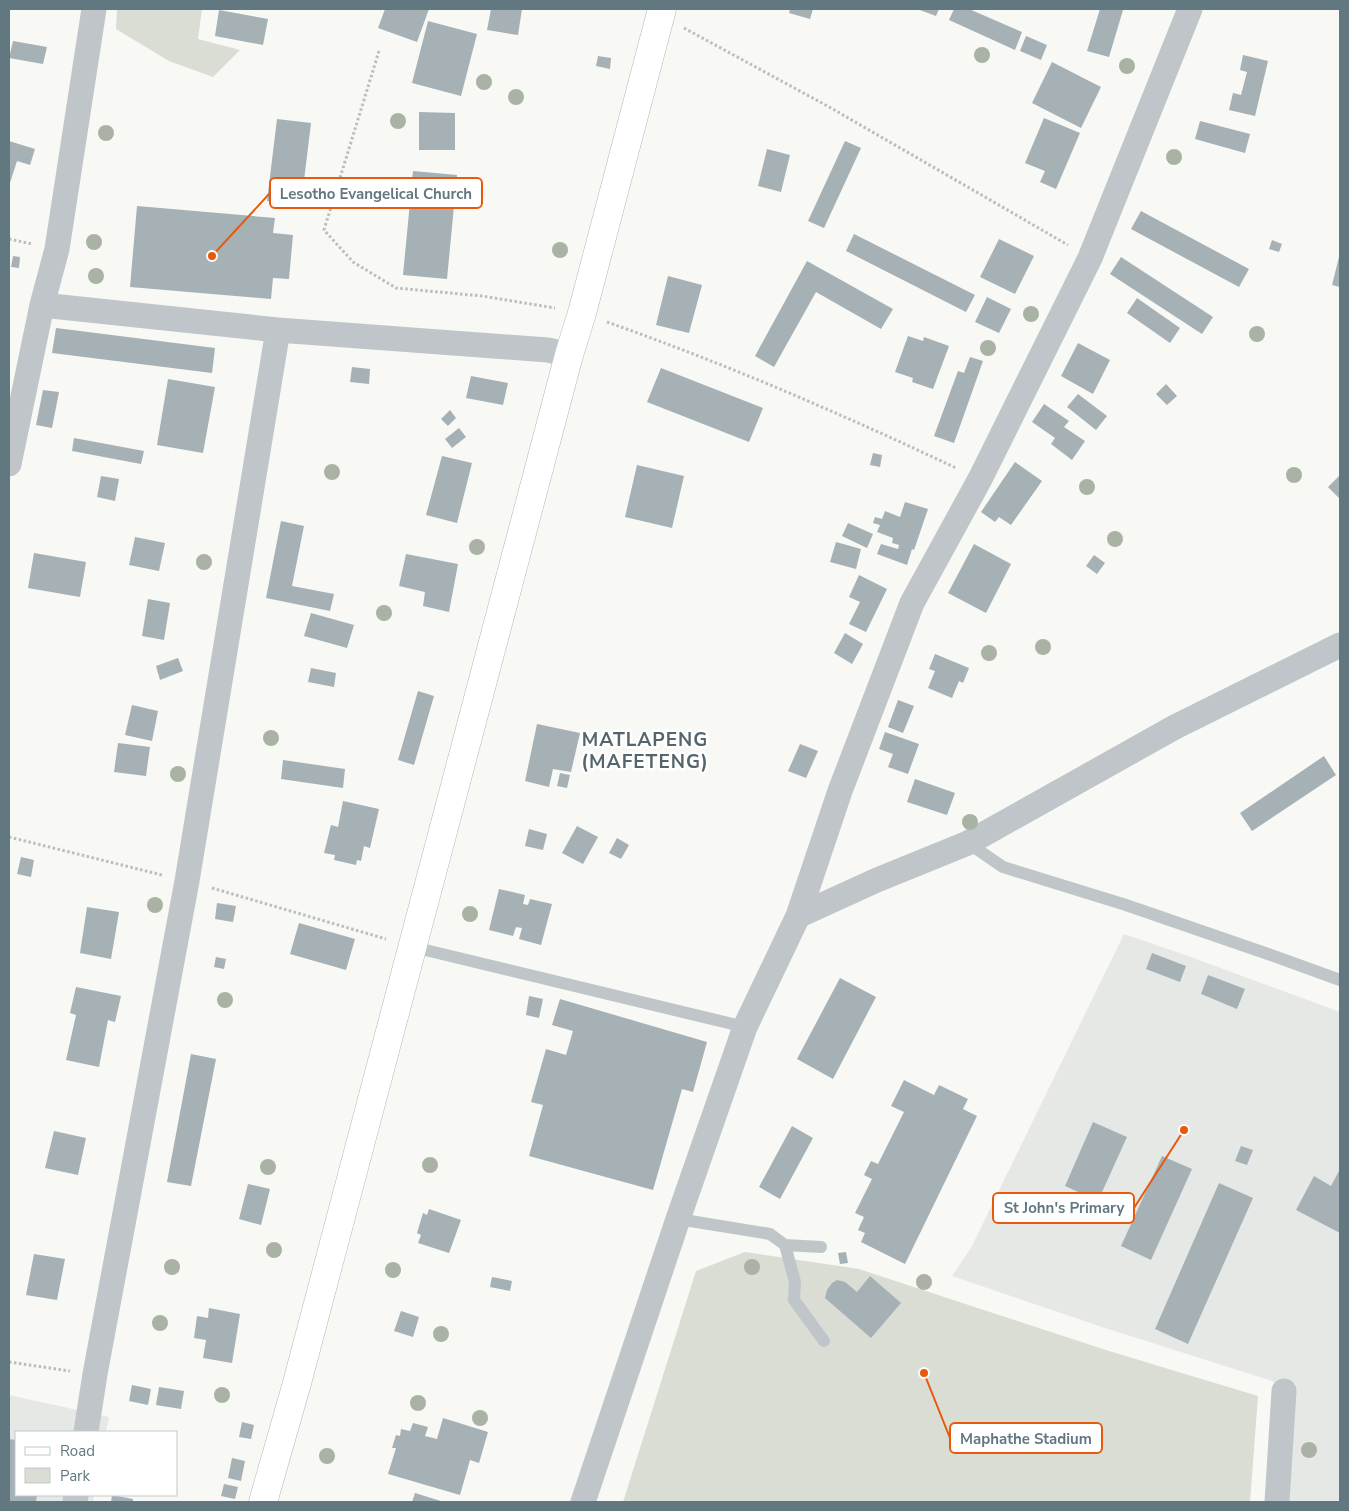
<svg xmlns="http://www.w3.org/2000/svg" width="1349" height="1511" viewBox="0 0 1349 1511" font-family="'Nunito Sans',sans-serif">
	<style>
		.built { fill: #e6e8e6 }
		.green { fill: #d9ddd4 }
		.building { fill: #a5b1b5 }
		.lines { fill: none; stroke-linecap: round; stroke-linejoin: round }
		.secondary-casing { stroke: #b1b9bd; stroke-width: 29 }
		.path { stroke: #b9bec0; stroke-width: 3; stroke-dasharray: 2.5 2.5; stroke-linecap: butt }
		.lane { stroke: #bfc5c8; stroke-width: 12 }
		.street { stroke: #bfc5c8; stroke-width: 25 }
		.secondary { stroke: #fff; stroke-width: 28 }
		.tree { fill: #a9b2a4 }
		.labels { text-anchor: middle; stroke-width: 5; stroke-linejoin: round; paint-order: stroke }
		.district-label { font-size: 19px; font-weight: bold; letter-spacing: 1px; fill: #54656c; stroke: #fff }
		.leader { fill: none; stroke: #e8590c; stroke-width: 2 }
		.callout-dot { fill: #e8590c; stroke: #fff; stroke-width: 2 }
		.callout { fill: #fff; stroke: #e8590c; stroke-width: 2 }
		.callout-label { font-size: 15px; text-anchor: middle; font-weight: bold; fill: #627881 }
	</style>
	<rect width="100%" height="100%" fill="#f8f8f5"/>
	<path class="built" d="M1124,934L1191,957L1340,1012V1502H1288L1294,1388L1102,1327L952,1276L971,1248Z
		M9,1395L109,1417L106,1432H16V1495H94L93,1502H9Z"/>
	<path class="green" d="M117,9H202L198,39L240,50L213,77L169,61L116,29Z
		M745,1252L859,1269L1109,1351L1258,1396L1250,1502H623L696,1271Z"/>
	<path class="building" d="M385,9H429L417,42L378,28Z
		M491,9H522L518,35L487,30Z
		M790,9H813L810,19L789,13Z
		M917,9H939L936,16Z
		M954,9H969L1022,32L1015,50L949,20Z
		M1100,9L1123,10L1109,57L1087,51Z
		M219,10L268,19L263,45L215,36Z
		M428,21L477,34L461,96L412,83Z
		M1026,36L1047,45L1041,60L1020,51Z
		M13,41L47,47L43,64L9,58Z
		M1243,55L1268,61L1255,116L1229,110L1233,93L1241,95L1247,72L1240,70Z
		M598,56L611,58L610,69L596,66Z
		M1052,62L1101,87L1081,128L1032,103Z
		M419,112L455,113V150H419Z
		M1044,118L1080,133L1056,189L1040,182L1045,171L1025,163Z
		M277,119L311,123L301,205L267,201Z
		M1200,121L1250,134L1245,153L1195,139Z
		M9,141L35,149L30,165L17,161L9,186Z
		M845,141L861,148L824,228L808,221Z
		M767,149L790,155L781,192L758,186Z
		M413,171L457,175L447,279L403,275Z
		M137,206L275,218L273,233L293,235L289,279L273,278L271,299L130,287Z
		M1141,211L1249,269L1239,287L1131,229Z
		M854,234L975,295L966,312L846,251Z
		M999,239L1034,256L1015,294L980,277Z
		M1272,240L1282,244L1279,252L1269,249Z
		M1340,253V287L1332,285Z
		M13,256L20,257L19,268L11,267Z
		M1121,257L1213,317L1202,334L1110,274Z
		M807,261L893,309L881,329L816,292L774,367L755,356Z
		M668,276L702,285L689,333L656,325Z
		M987,297L1011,309L999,333L975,322Z
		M1137,298L1180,328L1170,343L1127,313Z
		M56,328L215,348L212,373L52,353Z
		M908,336L923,341L924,337L949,346L933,389L912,382L913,378L895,372Z
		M1078,343L1110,360L1093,394L1061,376Z
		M970,357L983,361L954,443L934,436L958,371L964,373Z
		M352,367L370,369L369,384L350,382Z
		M661,368L763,408L749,442L647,402Z
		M471,376L508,383L503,405L466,398Z
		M168,379L215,387L203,453L157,445Z
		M1166,384L1177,396L1167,405L1156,394Z
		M43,390L59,392L52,428L36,425Z
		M1078,394L1107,416L1096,430L1067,407Z
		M1044,404L1069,421L1064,427L1085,441L1072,460L1051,444L1055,438L1032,422Z
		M450,410L456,418L448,426L441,419Z
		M459,428L466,437L452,448L445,439Z
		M74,438L144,451L141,464L72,451Z
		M873,453L882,455L880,467L870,465Z
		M442,456L472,463L457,523L426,515Z
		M1015,462L1042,481L1011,525L999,517L995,522L981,512Z
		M637,465L684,476L672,528L625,517Z
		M1340,475V499L1328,487Z
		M101,476L119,479L115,501L97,497Z
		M905,502L928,509L914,550L912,549L907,565L877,554L881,544L898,549L899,545L892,543L893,538L877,532L880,525L873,523L875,517L882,519L885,511L900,517Z
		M281,521L304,526L292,586L334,594L330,611L266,598Z
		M848,523L873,534L867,548L842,536Z
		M135,537L165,543L159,571L129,565Z
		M836,542L861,549L856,569L830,562Z
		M974,544L1011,564L986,613L948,593Z
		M34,553L86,562L80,597L28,588Z
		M406,554L458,564L449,612L423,606L425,592L399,586Z
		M1094,555L1105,563L1097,574L1086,566Z
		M859,575L887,589L866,632L849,624L860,602L849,597Z
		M148,599L170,603L164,640L142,636Z
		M311,613L354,625L347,648L304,636Z
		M845,633L863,644L852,664L834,653Z
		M935,654L969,668L963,683L959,681L952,698L928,688L935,671L929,669Z
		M178,658L183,671L160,680L156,666Z
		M311,668L336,673L334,687L308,682Z
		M418,691L434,696L414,765L398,760Z
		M898,700L914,706L903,733L888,727Z
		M132,705L158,711L152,741L125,735Z
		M537,724L580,733L571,772L553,769L549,787L525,781Z
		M885,732L919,744L908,774L888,767L893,754L879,749Z
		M118,743L150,747L146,776L114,772Z
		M800,744L818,751L806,778L788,771Z
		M1324,756L1336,775L1252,831L1240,813Z
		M283,760L345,769L343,788L281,779Z
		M560,773L570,775L567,788L557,786Z
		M915,779L955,793L947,815L907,802Z
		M343,801L379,809L370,848L364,846L361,861L357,860L356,865L334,860L335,855L324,853L331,825L338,827Z
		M577,826L598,837L583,864L562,853Z
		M529,829L547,834L543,850L525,846Z
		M617,838L629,845L621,859L609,853Z
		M21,857L34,860L31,877L17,874Z
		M499,889L525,895L523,904L528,905L530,899L552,904L541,945L519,939L522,928L516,927L513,936L489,930Z
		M217,903L236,906L233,922L215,919Z
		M87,907L119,912L111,959L80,953Z
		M299,923L355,939L346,970L290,954Z
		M1152,953L1186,966L1180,982L1146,969Z
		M216,957L226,959L224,969L214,967Z
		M1208,975L1245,989L1237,1009L1201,994Z
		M840,978L876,997L833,1079L797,1059Z
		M76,987L121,996L115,1022L108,1020L99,1067L66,1060L76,1015L70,1013Z
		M529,996L543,999L539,1018L526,1015Z
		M560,999L707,1042L693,1092L682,1089L653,1190L529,1156L543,1105L531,1102L546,1049L566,1055L573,1031L552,1025Z
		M191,1054L216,1059L191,1186L167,1182Z
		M904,1080L934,1095L939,1085L968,1099L963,1109L977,1116L905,1264L861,1242L865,1233L858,1230L864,1217L855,1213L872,1179L864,1175L871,1161L878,1164L904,1112L891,1106Z
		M1093,1122L1127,1137L1098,1201L1065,1186Z
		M792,1126L813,1138L780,1199L759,1187Z
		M54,1131L86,1138L78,1175L45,1168Z
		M1241,1146L1253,1150L1247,1165L1235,1161Z
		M1162,1156L1192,1169L1151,1260L1121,1246Z
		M1340,1169V1233L1296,1210L1314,1176L1331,1186Z
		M1219,1183L1253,1198L1188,1344L1155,1329Z
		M248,1184L270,1189L261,1225L239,1219Z
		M429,1209L461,1220L449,1253L418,1243L421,1235L417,1233L423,1213L427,1215Z
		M846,1252L848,1263L840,1264L838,1253Z
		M34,1254L65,1259L57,1300L26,1295Z
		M870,1276L901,1303L871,1338L825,1298L827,1290L832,1283L837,1280L845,1282L857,1292Z
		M492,1277L512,1281L510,1291L490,1287Z
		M209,1308L240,1314L232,1363L203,1358L206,1340L194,1338L197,1316L208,1318Z
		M401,1311L419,1317L413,1337L394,1331Z
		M132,1385L151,1389L148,1405L129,1401Z
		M159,1387L184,1391L181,1409L156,1405Z
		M443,1418L488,1432L479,1463L470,1460L460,1495L388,1474L396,1448H392L396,1435L400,1436L401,1429L410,1431L413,1423L428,1427L425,1436L437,1439Z
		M242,1422L254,1425L251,1439L239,1437Z
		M9,1439L16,1440V1495H37L36,1502H9Z
		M232,1458L245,1461L241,1481L228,1478Z
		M224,1484L238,1487L235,1499L221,1496Z
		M415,1493L444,1502H412Z
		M112,1495L133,1499V1502H111Z"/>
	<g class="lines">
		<g class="secondary-casing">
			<path id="secondary" d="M263,1502L297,1383L569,355L582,313L662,9"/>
		</g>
		<path class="path" d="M684,28L831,108L1068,245
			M379,51L324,230L353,262L396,288L482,296L555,308
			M9,239L32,244
			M607,322C726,364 842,414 956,468
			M9,837L162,875
			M212,888L386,939
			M9,1362L70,1371"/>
		<path class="lane" d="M968,843L1003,867L1126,905L1268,954L1340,980
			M413,947L745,1027
			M678,1219L770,1234L785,1245L821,1247
			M785,1245L795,1282L794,1300L824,1341"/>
		<path class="street" d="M42,305L278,330L548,350L569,355
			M9,464L42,305L57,249L94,9
			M798,916L877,880L968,843L1175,727L1340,645
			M86,1432L95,1374L187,881L278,330
			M75,1502L76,1495
			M583,1502L678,1219L745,1027L798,916L840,791L912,603L980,479L1090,258L1190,9
			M1277,1502L1284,1391"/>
		<use href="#secondary" class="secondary"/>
	</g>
	<g class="tree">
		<circle cx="982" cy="55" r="8"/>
		<circle cx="1127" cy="66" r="8"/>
		<circle cx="484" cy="82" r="8"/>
		<circle cx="516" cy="97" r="8"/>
		<circle cx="398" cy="121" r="8"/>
		<circle cx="106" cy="133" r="8"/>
		<circle cx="1174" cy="157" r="8"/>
		<circle cx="94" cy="242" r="8"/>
		<circle cx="560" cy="250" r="8"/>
		<circle cx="96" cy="276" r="8"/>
		<circle cx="1031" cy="314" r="8"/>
		<circle cx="1257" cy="334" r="8"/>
		<circle cx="988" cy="348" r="8"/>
		<circle cx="332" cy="472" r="8"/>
		<circle cx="1294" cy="475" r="8"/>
		<circle cx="1087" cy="487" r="8"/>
		<circle cx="1115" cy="539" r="8"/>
		<circle cx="477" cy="547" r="8"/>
		<circle cx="204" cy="562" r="8"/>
		<circle cx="384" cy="613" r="8"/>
		<circle cx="1043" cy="647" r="8"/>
		<circle cx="989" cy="653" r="8"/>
		<circle cx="271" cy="738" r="8"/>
		<circle cx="178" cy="774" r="8"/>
		<circle cx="970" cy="822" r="8"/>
		<circle cx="155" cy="905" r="8"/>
		<circle cx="470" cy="914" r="8"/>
		<circle cx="225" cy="1000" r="8"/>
		<circle cx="430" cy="1165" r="8"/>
		<circle cx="268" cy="1167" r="8"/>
		<circle cx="274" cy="1250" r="8"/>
		<circle cx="172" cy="1267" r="8"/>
		<circle cx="752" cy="1267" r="8"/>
		<circle cx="393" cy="1270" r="8"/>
		<circle cx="924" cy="1282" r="8"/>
		<circle cx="160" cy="1323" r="8"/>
		<circle cx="441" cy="1334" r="8"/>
		<circle cx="222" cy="1395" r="8"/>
		<circle cx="418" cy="1403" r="8"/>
		<circle cx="480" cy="1418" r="8"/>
		<circle cx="1309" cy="1450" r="8"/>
		<circle cx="327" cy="1456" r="8"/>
	</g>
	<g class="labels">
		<g class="district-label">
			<text x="645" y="746">MATLAPENG<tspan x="645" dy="22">(MAFETENG)</tspan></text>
		</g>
	</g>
	<path class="leader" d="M212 256L270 193M1184 1130L1134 1208M924 1373L950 1438"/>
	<g class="callout-dot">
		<circle cx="212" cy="256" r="5"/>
		<circle cx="1184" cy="1130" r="5"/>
		<circle cx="924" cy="1373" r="5"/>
	</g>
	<g class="callout">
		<rect x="270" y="178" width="212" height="30" rx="5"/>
		<rect x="993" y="1193" width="141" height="30" rx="5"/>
		<rect x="950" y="1423" width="152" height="30" rx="5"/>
	</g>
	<g class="callout-label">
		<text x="376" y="199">Lesotho Evangelical Church</text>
		<text x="1064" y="1213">St John's Primary</text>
		<text x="1026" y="1444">Maphathe Stadium</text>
	</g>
	<rect width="1349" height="1511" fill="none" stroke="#627881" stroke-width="20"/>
	<rect x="15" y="1431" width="162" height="65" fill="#ffffff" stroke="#c0c9cd"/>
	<rect x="25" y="1447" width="25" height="8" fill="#ffffff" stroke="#c0c9cd"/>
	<text x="60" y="1456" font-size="15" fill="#627881">Road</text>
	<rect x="25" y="1468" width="25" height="15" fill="#d9ddd4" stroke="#c0c9cd"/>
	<text x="60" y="1481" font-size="15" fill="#627881">Park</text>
</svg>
